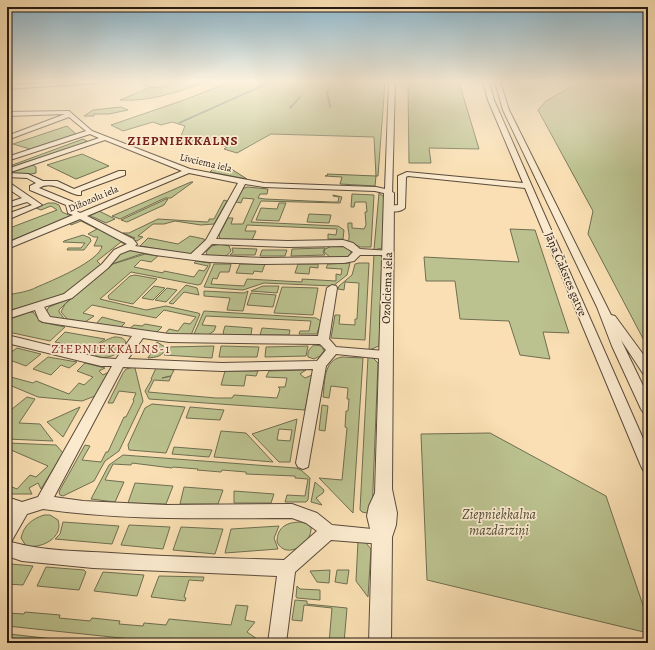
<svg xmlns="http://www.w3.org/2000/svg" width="655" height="650" viewBox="0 0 655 650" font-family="Alegreya,serif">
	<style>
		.green { fill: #bbc28f; stroke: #706e52; fill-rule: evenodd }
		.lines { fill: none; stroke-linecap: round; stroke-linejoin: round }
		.stream { stroke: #6e7c70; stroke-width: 1.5 }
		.minor-casing { stroke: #5a4b3c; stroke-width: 2 }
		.tertiary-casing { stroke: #5a4b3c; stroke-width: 2 }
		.minor { fill: #fbeace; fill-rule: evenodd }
		.tertiary { fill: #fbeace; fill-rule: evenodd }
		.labels { text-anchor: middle; stroke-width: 3.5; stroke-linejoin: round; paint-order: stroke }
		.far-street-label { font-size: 10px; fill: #251a14; stroke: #fbeace }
		.street-label { font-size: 12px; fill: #251a14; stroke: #fbeace }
		.far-district-label { font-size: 13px; font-weight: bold; letter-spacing: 1px; fill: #7a1f14; stroke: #fbeace }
		.neighbourhood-label { font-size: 13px; letter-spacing: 1px; fill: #7a1f14; stroke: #fbeace }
		.near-park-label { font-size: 14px; font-style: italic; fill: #524c39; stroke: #fbeace }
	</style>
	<rect width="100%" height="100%" fill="#f9dfb3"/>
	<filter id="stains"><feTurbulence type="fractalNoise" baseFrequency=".005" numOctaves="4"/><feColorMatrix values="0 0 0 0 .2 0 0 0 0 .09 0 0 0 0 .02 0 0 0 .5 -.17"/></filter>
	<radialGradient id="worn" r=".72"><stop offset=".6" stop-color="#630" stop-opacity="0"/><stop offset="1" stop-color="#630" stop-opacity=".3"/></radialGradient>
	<path class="green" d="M173,82H206C178,92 149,102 120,100L151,87L162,88Z
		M230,82H385L378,176H376L375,186L340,184L342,177L325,176L328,175L327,174L376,176L374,137L271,134L237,153L224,149L227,147L203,141H179L185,126L172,122L161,125L153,122L123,131L111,125L184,100Z
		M408,82H459L479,149L429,148L431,163H409Z
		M580,82H648V348L588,234L593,211L538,110L546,101Z
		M121,107L128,110L109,114H94V116H84L93,110Z
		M67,126L76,134L30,149L13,144Z
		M83,139L87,141L79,146L7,170V167Z
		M82,154L109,166L76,179L47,165Z
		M31,164L36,167V173L31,174L7,173Z
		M217,167H228L247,179L210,172L213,169Z
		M191,182H193L171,198H165L120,219L112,216Z
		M247,187L268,189L267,194H260L258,198L265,199L331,202H338L339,197L333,196V195L342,197L340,203L261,201L251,222L338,226L344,230L343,239H328V234L336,235L337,229L247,225L245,231H256L252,240L220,239L219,235L228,218H233L231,224H243L254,199L243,198L241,203L236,202L242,189Z
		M379,193L384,197L382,248L374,250Z
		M352,194L374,195L371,247H360L348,241C351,236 347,230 348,223H352V228L364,229L366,225L365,212H367L366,202H355L354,207H351Z
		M166,199H168L164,205L127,222L121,220Z
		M224,200L227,201L214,224L201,225L175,221L164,224H153L138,236L143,237L137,241L132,240L135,238L123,233H129L158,219L207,222L209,221V219H214Z
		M48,203H54L59,205L62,212L71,216L7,242V229L57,210L51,206L41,210L36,208Z
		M279,203H286L279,221L256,220L261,208L277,209Z
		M99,211L115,219L106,223L93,217H88Z
		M309,214L331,215L329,223L307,222Z
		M80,219L127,243V246L121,242L97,261L101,265L66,295L7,311V295C17,293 28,292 37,287C51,281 100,261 102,246H94L98,237H94L88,234L97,229L81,221L71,225L69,223Z
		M510,229L535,230L569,333L543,332L550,359L520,355L509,321L460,319L455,281H426L424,257L519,262Z
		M83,235L90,238L91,241L84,250H67L68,248H81L85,243L63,242L64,241Z
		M190,236L204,239L206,242L196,252L189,254L140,246L148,238L178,244Z
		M220,244L229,246L231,251C226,259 215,259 207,255L206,252L212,246Z
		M332,246H344L350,250L351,253L347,257L331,258L324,252L325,249Z
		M232,248L257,249L255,255H230L233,252Z
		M325,248L323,252L325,255L291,256L292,249Z
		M127,250L144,253L112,264L113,257Z
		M262,250H287L285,256H260Z
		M145,254L158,256L151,262L141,260L134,267L163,273L164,271L194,277L199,270L204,271L208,266L194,263L196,261L210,263V266L201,284L198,285L131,272L100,299L146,310L166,306L198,313L200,314L191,335L165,334L169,329L178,331L184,323L190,324L196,317L164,310L156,318L92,305L83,313L94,316L85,322L67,319L61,312L65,304L113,264Z
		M374,254L382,256L379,346L369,350Z
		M350,263L347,275L333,286L264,283L243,290L204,287L214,264H231L229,272H220L217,279L213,278L211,284L244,286L247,279L302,282V279L336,281V274L341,275L342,269L326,268L328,264Z
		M359,263H369L365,340L331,338L335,315H340L339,324L355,325V319H357L359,283L345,282L344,290L338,289L339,286L352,275L355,264Z
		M240,264H265L262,272L254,271L253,274L236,273Z
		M298,264H318V268L310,267L309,274L295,273Z
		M135,275L157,279L133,304L109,299L108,296L130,276Z
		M186,285L197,288L199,295L184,292L173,304L169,303Z
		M154,286L165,288L153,300L142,298Z
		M263,286H279L277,293L251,291Z
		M282,287L318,288L313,315L274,313Z
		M167,288L177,290L166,302L155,300Z
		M204,291L244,293L248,291L243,311L227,310L230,298L204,296Z
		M251,293L276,295L273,307L247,305Z
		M71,298L59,310V312L66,321L49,318L46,312L49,307Z
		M204,311L316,318L321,321L317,334H299L300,331H309L311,321L206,316L202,325L216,326L214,331L208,335L194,334Z
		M30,312H33L41,322L65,327L50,341L13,333H7V320Z
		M102,317L125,323L120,328L96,324Z
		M145,324L162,327L156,333L129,329L134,325L142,326Z
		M225,326L252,328L251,335H225L223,333Z
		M262,328L290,330L289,335H260Z
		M65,332L105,339L99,343L94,351L55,342Z
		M114,337C119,337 123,337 126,342C123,353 107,361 96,356C94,345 105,340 114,337Z
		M157,342L165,347C164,357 156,357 148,358Z
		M314,345L322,346L324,351L320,356L314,359L308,357C307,351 310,348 314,345Z
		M214,346L212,358L164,355L167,351L168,347Z
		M221,346L259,347L257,357H219Z
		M308,346L306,356L265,357L266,347Z
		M17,348L41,354L26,366L7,359V355Z
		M48,357L77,362L69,368L61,365L51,375L33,369Z
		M342,357L363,358L353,513L319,478L342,480L347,428L345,427L346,411H348L349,399H347L348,388L331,386L329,398L323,397C325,382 323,360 342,357Z
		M368,357L373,358L378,363L372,514L362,512L360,510Z
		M85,363L105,368L99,371L103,375L109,372L95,396L82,401L38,397L7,384V376L33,383L36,381L69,394L79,383L84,385L93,377L77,371Z
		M134,367L135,368L143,401L119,451L105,461L94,481L63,496L60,495L59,492L61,488L85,445L90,446L82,460L101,462L106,452H108L124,417H126L134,401L133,400L136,393L119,391L113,403H108L123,373L126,369Z
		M156,368L174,370L171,376L162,378L171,376L169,381L154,380L148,392L216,398H232L234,395L277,398L280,389L278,387H285L287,378L266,377L269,371L305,370H306L300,374L305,378L312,375L305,410L149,399L145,391L152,379H151Z
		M225,371H258L256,376L246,375L244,386L221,385Z
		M27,397L35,399L19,423L40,424L53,441L7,439V413Z
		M152,404L185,407L166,453L129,450L128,445L145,408Z
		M322,405L328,406L325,431L319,430Z
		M80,407L63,437L47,422Z
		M190,407L224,410L220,420L186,418Z
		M297,419L290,462H279L252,434ZM279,429L292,430L290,441L277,440Z
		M221,431L246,433L273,462L214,457Z
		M490,433L606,496L648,620V633L427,580L421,434Z
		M7,443L56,445L63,453L41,489L38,483L29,488L32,494H7V485L17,489L30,475L36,477L48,466L11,450L7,453Z
		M174,447L212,450L209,457L172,454Z
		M123,455L296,468L301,470L310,478L308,500L306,502H285L287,495L305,496L308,479L295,478V476L246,474V472L222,470L221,472L197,470L198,469L173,467L172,468L132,463L131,465L113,464L105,480L124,482L115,502L91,499L109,465Z
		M315,482L324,490L323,493L316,498L322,505L311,502Z
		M135,483L173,486L166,504L128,503Z
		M184,487L223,490L218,504H180Z
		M234,491L274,494L271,503H234Z
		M44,515H50L58,520C64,538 41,549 26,546L21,538C24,525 32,519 44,515Z
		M63,522L119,526L112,544L55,539L60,534Z
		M302,522L308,524L311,527C313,543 286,561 277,542C277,526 288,522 302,522Z
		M129,525L170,527L163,549L121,545Z
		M279,526L274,538L278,549L225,553L231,529Z
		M181,527L223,529L215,554L173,550Z
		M358,541L365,542L371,549L368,597L356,581Z
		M11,564L33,566L23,585L7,584V573Z
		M46,567L84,570L86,572L79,590L37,586Z
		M330,570L329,583L317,582L310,571Z
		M337,570H349L347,584L335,582Z
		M103,572L144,575L137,596L94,591Z
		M159,576L204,577L203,581L189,580L184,597L186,598L185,601L151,597Z
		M297,586L300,589L320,590V600L297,598L296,597Z
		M295,600L307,601V604L347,608L344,643H329L332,608L304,605L302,621L292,620Z
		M236,605L248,606L245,620L255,622L247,632L260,641L258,643H169L7,626V613L24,614L25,612L60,615L59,618L90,621L92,618L120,621L119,624L143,626L144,623L166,625L169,619L231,625Z
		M7,634H9L89,643H7Z"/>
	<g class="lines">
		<path class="stream" d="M644,82L648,87
			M327,91L330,107
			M290,108L301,96
			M179,123L271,82"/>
		<g class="minor-casing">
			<path id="minor" d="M78,82H109L7,89V85Z
				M389,82H395L392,195L375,191L264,187L245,184L216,239L288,241L343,240L353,243L360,249L391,251V255H360L354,261L344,263L263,264L209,262L155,255L130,250L120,254L108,268L72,298L44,307L50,317L169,334L318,336L327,288L332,285L336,286L337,288L329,339L336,347L385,351L391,355L385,359L336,354L326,366L308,467L303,469L298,467L296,463L313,369L222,371L123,367L54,497L83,501L166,505L292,504L317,513L332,525L382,530L388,532L390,537L388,542L382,544L331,540L295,572L286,643H268L277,576L93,568L22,561L7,556V521L12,512L7,511V497L22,502L38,497L112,366H101L7,343V335L101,358L116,359L132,336L43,322L39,320L35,310L7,319V312L64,294L102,264L114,250L127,244L80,219L7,249V243L73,215L68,213L66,205L30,190V186L36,183L27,178L7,177V169L99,138L90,134L7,161V157L86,131L69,117L7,140V136L65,114L7,116V112L69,111L92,131L190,169L264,183L376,187L385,189ZM105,140L182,171L80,213L75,210L73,202L39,188C52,180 65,192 78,195H81V191L125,175V171H119L74,189L57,181H43L28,174L8,173ZM189,173L238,183L206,240L191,254L135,246L137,244L133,239L87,216ZM212,244L288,247L343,246L353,252L348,257H344L263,258L201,255ZM143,338L169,342L320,344L326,350L317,361L222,363L128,359ZM43,509C126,521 209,518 292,518L306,523L317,531L284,560C226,558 168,557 111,553C78,551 43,551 11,542L27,514Z
				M483,82H489L494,100L648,450V472L643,470L641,466L525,188L408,176L406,177L405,208C400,213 389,212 384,208L388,206L398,205V176L407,172L523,183L488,100Z
				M495,82H500L509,110L611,315L615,316L648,361V376L644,375L621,340L648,396V414L643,412L641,409L612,346L597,307L503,110Z
				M7,183H10L42,205L7,220V214L32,205L27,202L7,208V203L22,198L7,188Z"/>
		</g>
		<g class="tertiary-casing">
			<path id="tertiary" d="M389,190L394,193L392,489L397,513L396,525L392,537L391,643H369L372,537L367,516L369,506L375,493L384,193Z"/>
		</g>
		<use href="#minor" class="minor"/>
		<use href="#tertiary" class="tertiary"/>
	</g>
	<linearGradient id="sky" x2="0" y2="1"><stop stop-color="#8ab8d0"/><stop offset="0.47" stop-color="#fcf1dd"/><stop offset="1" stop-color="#fcf1dd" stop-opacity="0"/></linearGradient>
	<rect width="655" height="173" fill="url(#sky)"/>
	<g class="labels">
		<g class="far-street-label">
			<text transform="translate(206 162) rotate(13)" y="4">Līvciema iela</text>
			<text transform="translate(93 198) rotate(-23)" y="4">Dižozolu iela</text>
		</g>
		<g class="street-label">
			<text transform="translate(566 274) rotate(67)" y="4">Jāņa Čakstes gatve</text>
			<text transform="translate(387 288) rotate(-88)" y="4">Ozolciema iela</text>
		</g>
		<g class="far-district-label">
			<text x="183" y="145">ZIEPNIEKKALNS</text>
		</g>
		<g class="neighbourhood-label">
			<text x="111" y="353">ZIEPNIEKKALNS-1</text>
		</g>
		<g class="near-park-label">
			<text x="499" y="519">Ziepniekkalna<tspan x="499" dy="16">mazdārziņi</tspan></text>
		</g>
	</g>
	<rect width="655" height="650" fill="none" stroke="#f9dfb3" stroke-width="24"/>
	<rect x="8" y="8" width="639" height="634" fill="none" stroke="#251a14" stroke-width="2"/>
	<rect x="12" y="12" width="631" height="626" fill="none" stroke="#251a14"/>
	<rect width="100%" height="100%" filter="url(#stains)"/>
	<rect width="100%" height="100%" fill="url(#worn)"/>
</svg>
